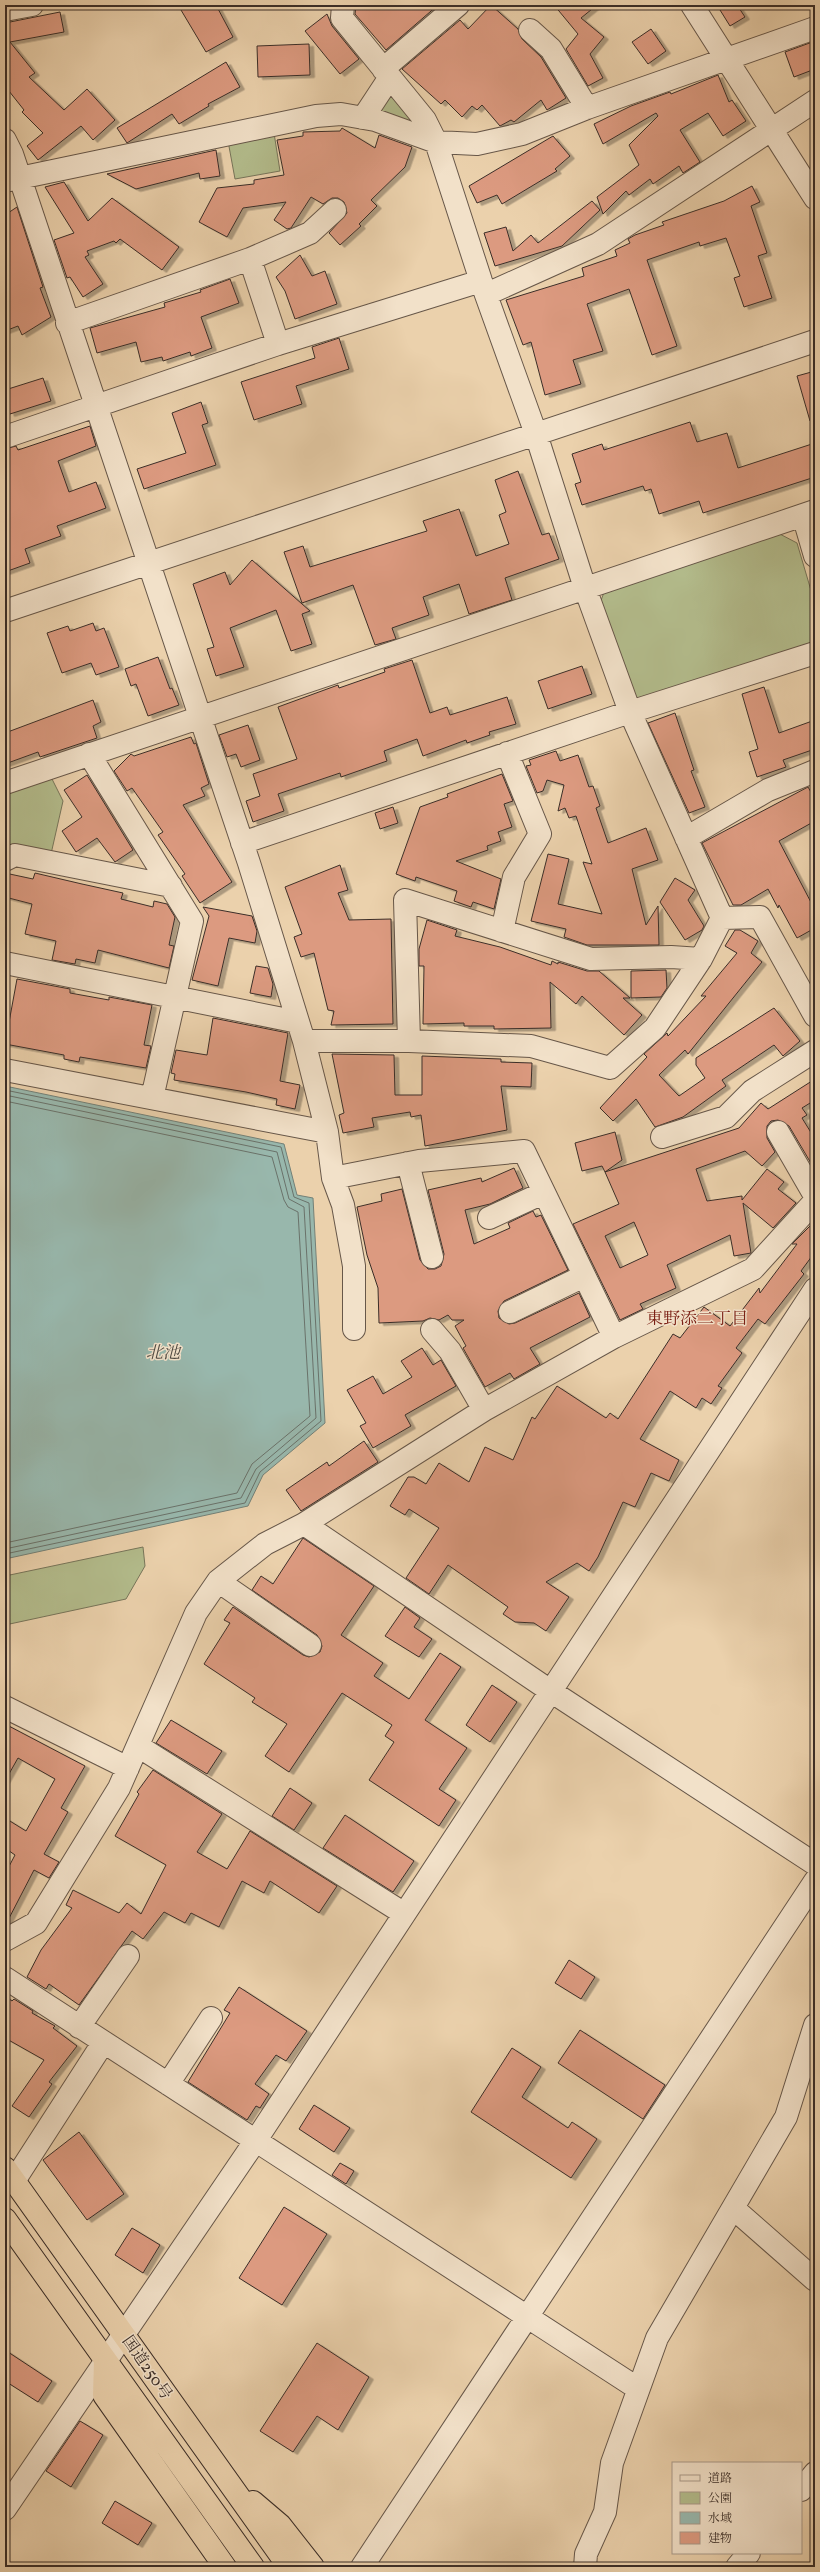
<svg xmlns="http://www.w3.org/2000/svg" width="820" height="2572" viewBox="0 0 820 2572" font-family="Vollkorn,'Noto Serif JP',serif">
	<style>
		.green { fill: #b3bc8c; stroke: #77755a }
		.water { fill: #98b7ac; stroke: #738077 }
		.lines { fill: none; stroke-linecap: round; stroke-linejoin: round }
		.shore { stroke: #6a726a; stroke-width: 1 }
		.building { fill: #dc9a80; stroke: #3b2e28; fill-rule: evenodd; filter: url(#shadow) }
		.minor-casing { stroke: #675749; stroke-width: 24 }
		.highway-casing { stroke: #3b2e28; stroke-width: 24 }
		.minor { stroke: #f2e1c9; stroke-width: 22 }
		.highway { stroke: #ebd1ac; stroke-width: 22 }
		.labels { text-anchor: middle; stroke-width: 3; stroke-linejoin: round; paint-order: stroke }
		.street-label { font-size: 16px; fill: #3b2e28; stroke: #f2e1c9 }
		.neighbourhood-label { font-size: 17px; fill: #7a1f14; stroke: #f2e1c9 }
		.water-label { font-size: 17px; font-style: italic; fill: #4e4942; stroke: #f2e1c9 }
	</style>
	<defs>
		<filter id="shadow"><feDropShadow dx="4.5" dy="2.5" stdDeviation="0" flood-color="#0004"/></filter>
	</defs>
	<rect width="100%" height="100%" fill="#ebd1ac"/>
	<filter id="stains"><feTurbulence type="fractalNoise" baseFrequency=".005" numOctaves="4"/><feColorMatrix values="0 0 0 0 .2 0 0 0 0 .09 0 0 0 0 .02 0 0 0 .5 -.17"/></filter>
	<radialGradient id="worn" r=".72"><stop offset=".6" stop-color="#630" stop-opacity="0"/><stop offset="1" stop-color="#630" stop-opacity=".3"/></radialGradient>
	<path class="green" d="M386,90L415,118L413,124L373,111Z
		M274,133L280,171L235,179L228,141Z
		M776,532L797,543L815,604V643L642,701L631,696L600,603L606,587Z
		M50,775L63,801L51,854L5,848V797L13,790Z
		M143,1547L145,1566L126,1599L5,1625V1576Z"/>
	<path class="water" d="M5,1086L284,1144L297,1195L313,1198L325,1423L263,1475L248,1506L5,1559Z"/>
	<g class="lines">
		<path class="shore" d="M5,1090L281,1147L294,1197L309,1203L321,1421L260,1472L245,1503L5,1554
			M5,1095L277,1152L289,1199L304,1207L316,1418L256,1469L241,1498L5,1549
			M5,1101L272,1157L284,1200L288,1207L298,1212L310,1416L252,1464L237,1493L5,1543"/>
	</g>
	<path class="building" d="M178,5H216L233,37L206,52Z
		M356,5H438L386,50L355,14Z
		M491,5L518,29L522,39L541,57L566,98L547,110L541,100L514,122L511,120L500,126L482,105L477,110L472,106L462,117L445,100L441,104L402,69L460,20L468,29Z
		M554,5H597L581,18L604,37L590,54L603,78L588,86L566,49L578,34Z
		M729,5H737L745,17L730,26L720,10Z
		M60,12L64,32L10,42L35,73L29,77L64,110L87,89L115,120L93,140L81,126L38,160L27,146L43,133L22,112L24,110L5,86V23Z
		M327,14L332,26L359,59L340,74L305,31Z
		M651,29L666,51L648,64L632,42Z
		M815,41V69L794,77L785,52Z
		M309,44L310,75L258,77L257,46Z
		M226,62L240,87L208,104L209,106L179,124L172,114L127,143L117,128Z
		M718,75L729,102L732,100L746,121L723,136L708,113L680,130L700,162L683,173L679,166L653,184L650,179L629,195L626,191L603,214L597,197L639,165L629,145L658,116L656,113L603,144L594,124L631,106L670,92L671,94Z
		M342,128L375,148L379,135L412,147L405,167L371,200L377,206L359,224L361,226L340,245L329,233L347,213L344,202L338,198H332L323,204L311,197L291,228L287,229L274,220L286,202L243,208L227,237L199,222L217,188L254,184V180L284,175L277,140L303,136V132L340,131Z
		M553,136L570,156L555,169L557,171L502,204L497,195L477,203L469,186Z
		M216,150L220,176L200,179L199,173L136,189L107,174Z
		M64,182L88,221L112,198L179,247L162,270L120,239L116,243L114,241L87,251L89,255L85,257L103,284L83,297L70,277L67,278L54,240L74,233L45,187Z
		M752,186L760,202L751,206L767,253L758,256L772,298L744,307L734,278L740,276L726,238L700,246L699,242L647,260L677,346L652,355L629,289L587,304L603,351L573,360L581,384L545,395L531,342L523,345L506,300L584,276L582,268L617,256L615,250L630,243L628,239L635,235L664,225L662,222L724,201Z
		M592,201L600,210L562,246L495,266L484,233L506,227L513,251L531,235L538,243Z
		M17,207L43,287L40,288L51,317L22,335L18,326L5,331V215Z
		M300,255L312,276L325,271L337,304L295,319L285,291L276,277Z
		M230,279L239,303L201,317L212,348L191,356L190,352L163,361L162,357L141,362L136,342L97,353L90,328L165,307L164,303L201,292L200,290Z
		M339,338L349,369L296,386L302,404L254,420L241,382L315,358L312,347Z
		M815,371V420L810,421L797,376Z
		M43,378L51,401L10,414L5,399V390Z
		M201,402L208,423L202,425L216,465L144,489L137,469L186,453L172,413Z
		M690,422L697,442L727,433L738,468L815,443V477L703,513L699,501L659,514L651,489L645,491L643,486L582,505L575,484L581,482L572,454L602,444L604,450Z
		M90,426L96,446L58,461L69,492L96,482L106,508L57,526L61,536L25,549L30,563L5,572V449L16,446L18,450Z
		M518,471L542,535L549,533L559,559L505,578L512,600L469,614L459,584L423,597L429,615L392,628L396,639L375,645L353,585L302,603L284,552L303,546L310,567L427,531L423,521L459,509L476,556L509,544L499,515L506,512L495,480Z
		M252,560L310,611L302,614L312,644L291,651L276,610L230,628L244,667L216,676L207,649L214,647L193,584L225,572L230,585Z
		M93,623L96,631L104,628L119,667L96,675L91,663L62,673L47,633L68,626L70,631Z
		M158,657L170,689L172,688L179,705L148,716L136,684L131,686L125,669Z
		M412,660L430,713L447,707L450,715L507,697L516,724L489,732L490,735L467,743L466,740L423,756L417,739L384,751L387,761L341,777L340,773L278,794L284,811L253,822L246,801L260,796L253,774L297,759L278,707L338,685L339,688L385,672L384,669Z
		M582,666L592,694L548,709L538,681Z
		M764,687L779,733L815,720V749L783,760L786,767L757,777L749,752L758,749L742,694Z
		M93,700L101,722L93,726L97,738L40,757L38,752L5,764V733Z
		M675,713L694,770L691,771L705,807L689,813L648,723Z
		M248,725L260,760L241,767L236,754L227,757L219,735Z
		M191,737L194,744L196,743L209,784L201,788L205,796L183,805L232,882L200,903L182,876L185,874L158,835L163,832L132,788L127,791L114,771L131,754L134,756Z
		M556,751L560,761L578,755L589,787L593,786L600,806L596,808L608,843L646,828L658,860L632,869L646,925L658,906L659,945H587L564,937L566,929L531,921L548,854L569,859L558,904L602,914L583,862L592,864L576,816L569,818L565,808L558,811L564,785L547,780L543,791L537,793L526,766L531,765L529,760Z
		M502,774L513,801L504,804L512,827L498,832L501,841L487,846L488,850L456,861L501,879L494,909L473,902L471,907L454,901L457,891L416,877L415,881L396,874L420,807L448,797L447,794Z
		M87,775L133,850L115,862L97,838L76,852L62,831L82,817L64,790Z
		M808,787L815,799V821L779,841L815,910V928L797,938L779,905L778,908L768,889L741,905H733L702,843Z
		M393,807L398,823L380,829L375,813Z
		M340,865L348,890L338,893L349,920L391,919L393,1024L331,1025L334,1011L328,1010L314,953L301,957L294,937L302,934L285,887Z
		M5,873L33,879L35,873L82,884L123,893L121,899L153,907L154,901L167,904L175,917L169,945L174,946L169,968L98,950L95,963L76,959L75,964L52,960L56,941L25,934L32,904L5,897Z
		M675,878L695,890L688,900L704,926L702,930L685,940L660,902Z
		M203,907L252,916L257,931L255,943L229,938L218,986L192,980L209,916Z
		M427,920L457,930L455,936L500,947L551,965L552,961L558,964V962L587,971H599L630,998H623L642,1015L624,1035L582,996L576,1004L550,982L551,1028L494,1029V1026H464V1023L423,1024L424,966H419V949Z
		M735,930H740L758,941L751,953L762,962L688,1054L685,1050L659,1075L679,1096L705,1078L696,1065V1058L774,1008L800,1041L783,1056L774,1045L722,1080L726,1086L683,1117L655,1127L636,1099L613,1121L600,1108L647,1057L644,1054L667,1033L668,1036L706,996H701L737,953L725,946Z
		M256,966L268,968L273,984L271,997L250,993Z
		M666,970L667,988L661,997L631,998V971Z
		M17,979L70,989V993L109,1000V997L152,1005L144,1045L151,1046L146,1068L80,1057L79,1062L64,1059V1055L5,1044Z
		M213,1018L288,1033L280,1081L300,1085L295,1109L276,1105L277,1099L246,1092L174,1080L175,1074L171,1073L176,1050L207,1055Z
		M332,1054L394,1055L395,1095H422V1056L501,1059V1062L532,1063L531,1087L501,1086L507,1130L425,1146L421,1115L411,1117L410,1112L372,1118L374,1127L343,1133L339,1115L344,1113Z
		M815,1079V1100L802,1108L807,1115L802,1118L815,1139V1170L789,1126L778,1120L771,1121L767,1126V1138L775,1152L762,1166L745,1151L696,1169L707,1201L742,1196V1200L767,1169L784,1182L778,1189L796,1203L773,1228L743,1203L751,1253L734,1256L730,1235L667,1265L676,1288L640,1304L643,1309L620,1320L573,1224L619,1204L605,1172L739,1128L761,1103L768,1109ZM634,1222L648,1255L620,1268L605,1236Z
		M615,1132L622,1160L605,1172L602,1166L582,1171L575,1143Z
		M514,1168L523,1188L490,1204L465,1210L474,1244L510,1228L508,1223L533,1211L536,1217L541,1215L568,1270L504,1301L498,1311L499,1318L509,1324L515,1323L579,1293L590,1317L530,1348L540,1364L514,1379L510,1373L485,1387L463,1348L466,1346L455,1326L464,1320H452L448,1315L439,1320L430,1318L423,1321L379,1323L378,1288L367,1255L357,1207L382,1201L381,1194L402,1189L420,1260L428,1269H435L441,1266L444,1254L428,1190L481,1178L482,1182Z
		M815,1221V1252L801,1271L804,1274L765,1324L758,1319L736,1348L742,1353L718,1386L722,1388L711,1404L702,1398L696,1408L670,1391L640,1439L679,1460L669,1481L651,1473L635,1507L623,1502L598,1557L589,1571L577,1563L546,1582L569,1597L546,1631L534,1623L515,1622L503,1614L508,1607L448,1565L429,1594L406,1578L439,1528L409,1509L405,1515L390,1506L408,1477H414L426,1484L439,1463L469,1482L485,1447L513,1460L532,1417L535,1419L557,1386L606,1418L610,1413L618,1419L673,1334L680,1338L704,1307L730,1326L759,1288L760,1293L797,1244H792Z
		M422,1348L433,1365L441,1360L456,1386L405,1415L411,1426L373,1448L360,1426L366,1423L347,1390L373,1376L383,1394L412,1377L401,1361Z
		M364,1441L378,1462L301,1511L286,1490L327,1462L329,1466Z
		M303,1538L374,1586L341,1635L383,1663L374,1676L409,1699L440,1653L461,1667L425,1720L467,1748L439,1789L456,1800L439,1826L369,1780L394,1742L385,1736L392,1725L342,1693L289,1772L265,1756L287,1724L252,1702L255,1698L204,1664L230,1623L224,1620L233,1607L303,1655L309,1657L320,1652L322,1646L317,1635L252,1590L261,1576L273,1584Z
		M405,1607L420,1618L414,1627L432,1639L419,1657L385,1636Z
		M492,1685L517,1702L490,1742L466,1725Z
		M171,1720L222,1751L207,1774L156,1743Z
		M5,1724L85,1766L61,1808L68,1812L44,1854L59,1862L49,1878L34,1870L5,1926V1874L15,1855L5,1848V1818L26,1831L55,1779L18,1758L5,1781Z
		M153,1770L222,1814L197,1852L227,1869L250,1831L337,1886L319,1913L270,1881L264,1893L242,1881L219,1927L191,1913L185,1923L164,1912L143,1939L132,1931L79,2005L49,1984L46,1989L27,1977L41,1950L72,1908L66,1905L73,1890L119,1913L127,1903L141,1914L166,1865L115,1836L139,1794L137,1792Z
		M290,1788L312,1803L294,1830L272,1816Z
		M345,1815L414,1861L393,1892L323,1848Z
		M569,1960L595,1977L581,1999L555,1983Z
		M239,1987L307,2031L286,2061L276,2055L255,2084L269,2094L260,2108L256,2106L247,2120L188,2082L230,2013L224,2010Z
		M5,1996L12,2001L14,1999L33,2011L32,2013L55,2026L53,2028L77,2046L49,2082L52,2084L29,2117L12,2106L44,2060L5,2038Z
		M580,2030L665,2085L643,2119L558,2063Z
		M512,2048L541,2067L522,2097L568,2128L572,2122L597,2139L571,2178L471,2112Z
		M314,2105L350,2128L334,2152L299,2129Z
		M79,2132L124,2194L87,2220L43,2160Z
		M340,2163L354,2171L346,2184L332,2175Z
		M284,2207L327,2234L282,2305L239,2278Z
		M132,2228L160,2245L143,2273L115,2255Z
		M317,2343L369,2377L338,2430L317,2416L293,2452L260,2431Z
		M5,2350L52,2381L38,2402L5,2381Z
		M80,2421L103,2435L71,2487L46,2471Z
		M115,2501L152,2523L138,2545L102,2523Z"/>
	<g class="lines">
		<g class="minor-casing">
			<path id="minor" d="M692,5L815,198
				M5,10L32,5
				M530,30L551,49L587,108
				M383,69L458,5
				M363,118L390,77
				M5,140L12,154L249,863L304,1041L327,1132L333,1178L419,1161L524,1151L614,1337
				M5,181L316,116L341,114L375,120L436,142L477,144L522,134L587,108L815,28
				M250,259L310,233L335,210
				M487,294L598,244L815,101
				M67,323L250,259L278,344
				M5,437L278,344L481,281
				M803,515L815,556
				M5,611L815,341
				M89,754L192,921L152,1098
				M5,783L815,511
				M686,838L768,790L815,771
				M242,843L630,712L815,653
				M5,860L15,855L171,886
				M722,918L760,917L815,1016
				M502,931L514,877L540,834L507,753
				M5,963L298,1022
				M304,1041H409L531,1046L610,1068L655,1028L701,959L722,918L630,712L585,588L536,434L481,281L436,142L425,120L342,18L343,5
				M409,1041L405,900L591,959L671,957L701,959
				M5,1070L327,1132
				M778,1132L815,1196
				M662,1137L726,1117L752,1091L815,1051
				M408,1163L432,1257
				M333,1178L343,1205L354,1266V1329
				M489,1218L543,1193
				M510,1312L584,1276
				M432,1330L450,1351L484,1410
				M304,1524L549,1690L815,1864
				M218,1581L310,1645
				M5,1707L128,1768
				M138,1746L403,1913
				M5,1940L36,1923L119,1788L196,1613L218,1581L265,1544L304,1524L484,1410L614,1337L753,1269L815,1201
				M5,1978L637,2388
				M79,2027L128,1956
				M168,2084L211,2018
				M14,2181L103,2043
				M733,2208L815,2280
				M801,2490L815,2473
				M5,2509L256,2140L815,1289
				M362,2567L815,1881
				M585,2567L586,2554L605,2512L612,2463L657,2338L786,2117L815,2025
				M737,2567L749,2553"/>
		</g>
		<g class="highway-casing">
			<path id="highway" d="M5,2168L289,2567
				M5,2219L253,2567
				M105,2361L104,2395L225,2567
				M253,2502L280,2525L313,2567"/>
		</g>
		<use href="#minor" class="minor"/>
		<use href="#highway" class="highway"/>
	</g>
	<g class="labels">
		<g class="street-label">
			<text transform="translate(148 2367) rotate(55)" y="6">国道250号</text>
		</g>
		<g class="neighbourhood-label">
			<text x="697" y="1324">東野添二丁目</text>
		</g>
		<g class="water-label">
			<text x="163" y="1358">北池</text>
		</g>
	</g>
	<rect width="820" height="2572" fill="none" stroke="#ebd1ac" stroke-width="20"/>
	<rect x="6" y="6" width="808" height="2560" fill="none" stroke="#3b2e28" stroke-width="2"/>
	<rect x="10" y="10" width="800" height="2552" fill="none" stroke="#3b2e28"/>
	<rect x="672" y="2462" width="130" height="92" fill="#f2e1c9" stroke="#a99989"/>
	<rect x="680" y="2475" width="20" height="6" fill="#f2e1c9" stroke="#a99989"/>
	<text x="708" y="2482" font-size="12" fill="#3b2e28">道路</text>
	<rect x="680" y="2492" width="20" height="12" fill="#b3bc8c" stroke="#a99989"/>
	<text x="708" y="2502" font-size="12" fill="#3b2e28">公園</text>
	<rect x="680" y="2512" width="20" height="12" fill="#98b7ac" stroke="#a99989"/>
	<text x="708" y="2522" font-size="12" fill="#3b2e28">水域</text>
	<rect x="680" y="2532" width="20" height="12" fill="#dc9a80" stroke="#a99989"/>
	<text x="708" y="2542" font-size="12" fill="#3b2e28">建物</text>
	<rect width="100%" height="100%" filter="url(#stains)"/>
	<rect width="100%" height="100%" fill="url(#worn)"/>
</svg>
